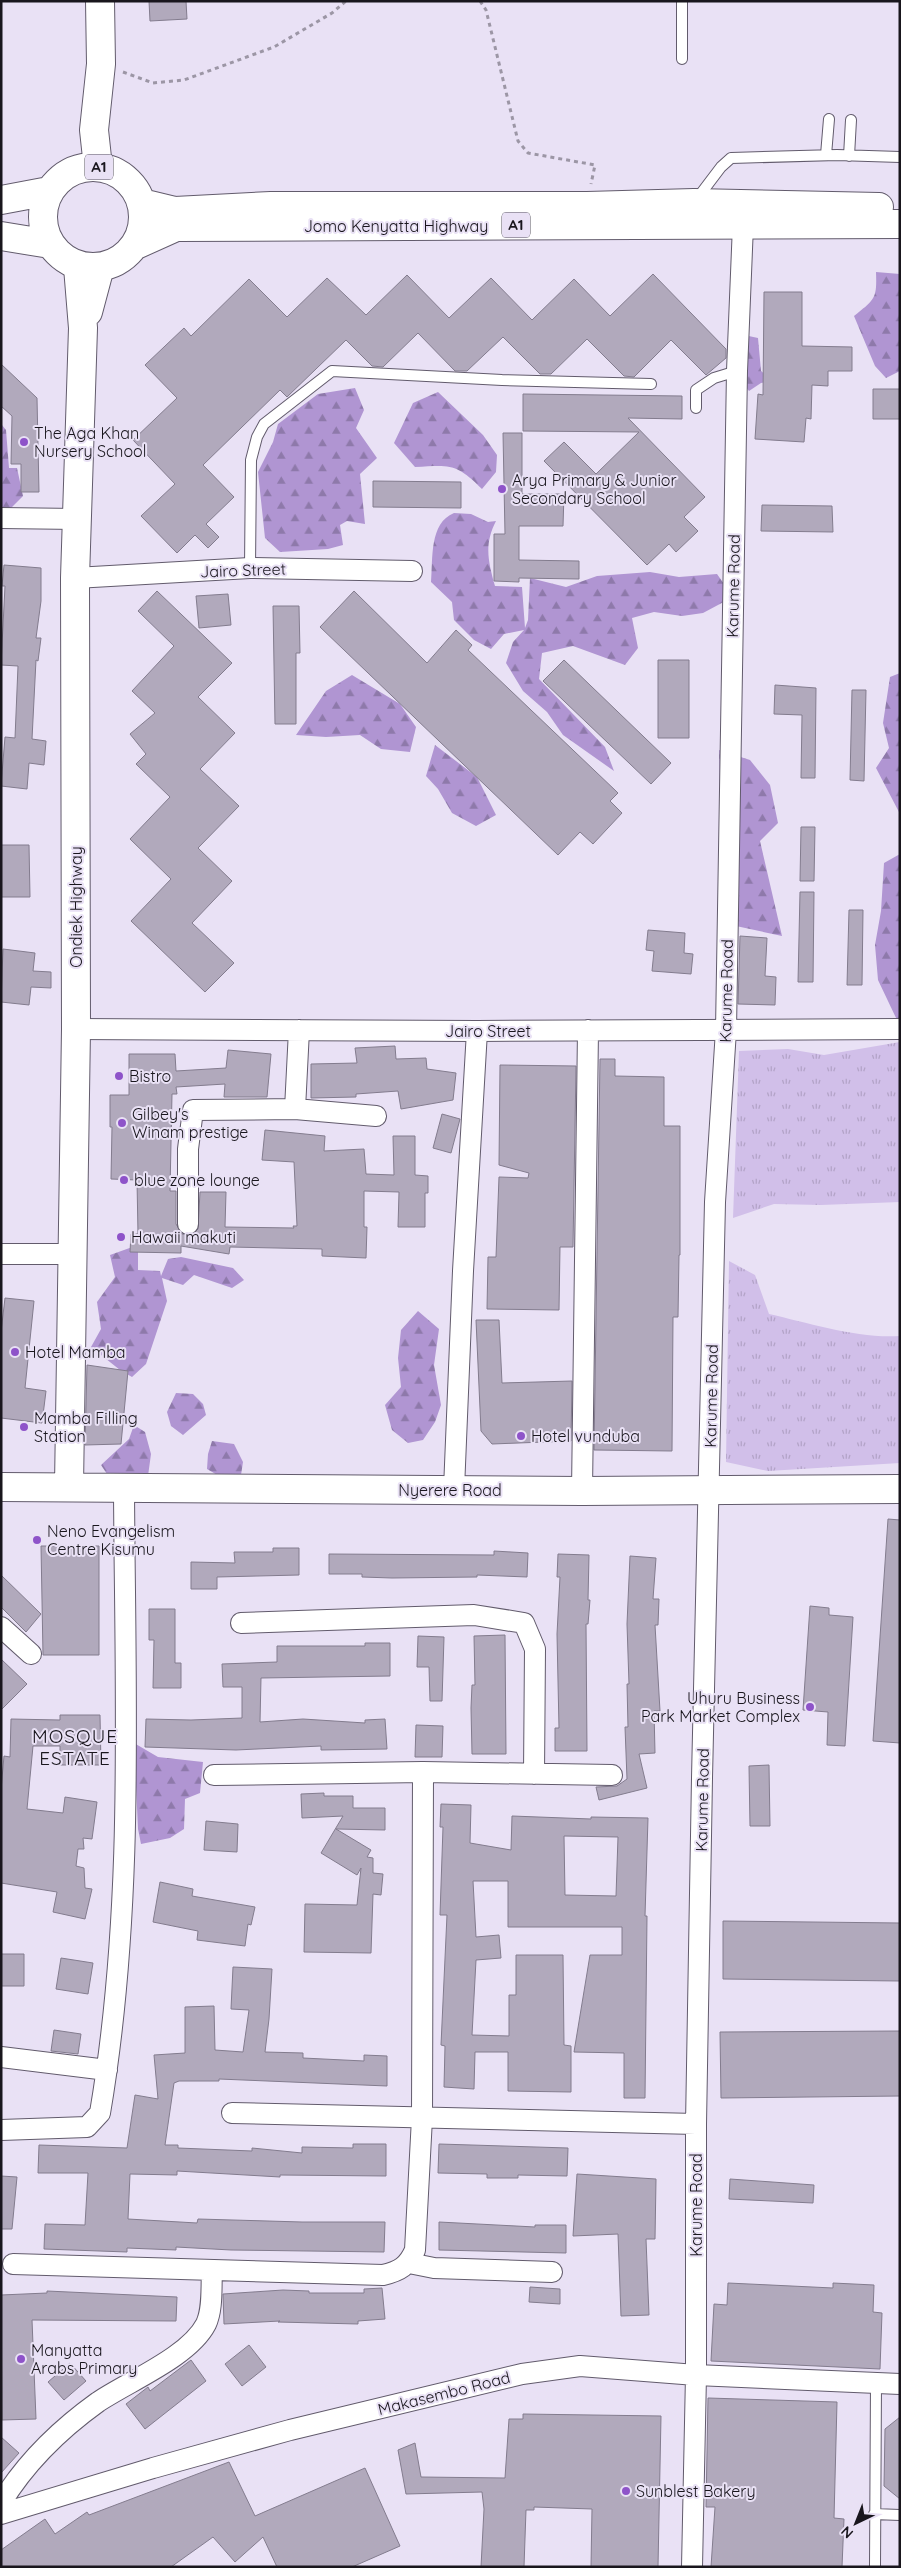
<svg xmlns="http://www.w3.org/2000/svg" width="901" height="2568" viewBox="0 0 901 2568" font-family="Quicksand,sans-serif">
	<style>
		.grass { fill: url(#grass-tufts) }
		.forest { fill: url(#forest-firs) }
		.building { fill: #b1a9bc; stroke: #837c8e; fill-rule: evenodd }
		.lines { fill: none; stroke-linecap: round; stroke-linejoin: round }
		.lane-casing { stroke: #625b6c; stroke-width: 12 }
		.street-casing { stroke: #625b6c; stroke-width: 22 }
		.secondary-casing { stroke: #625b6c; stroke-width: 30 }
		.highway-casing { stroke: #625b6c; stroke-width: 30 }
		.path { stroke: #9c96a5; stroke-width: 3; stroke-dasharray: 4 4; stroke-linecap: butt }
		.lane { stroke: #fff; stroke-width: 10 }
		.street { stroke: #fff; stroke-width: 20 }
		.secondary { stroke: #fff; stroke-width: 28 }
		.highway { stroke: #fff; stroke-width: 28 }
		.poi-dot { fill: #8e53c9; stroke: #e9e1f5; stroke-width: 2 }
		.labels { text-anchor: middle; stroke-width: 4; stroke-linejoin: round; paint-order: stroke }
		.shield { fill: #e9e1f5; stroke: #57535e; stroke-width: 1 }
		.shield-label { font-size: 15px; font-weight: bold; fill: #19161d }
		.street-label { font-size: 16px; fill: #19161d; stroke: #e9e1f5 }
		.poi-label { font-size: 16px; fill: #19161d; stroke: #e9e1f5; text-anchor: start }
		.quarter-label { font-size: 19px; letter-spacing: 1px; fill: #19161d; stroke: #e9e1f5 }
	</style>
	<defs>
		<pattern id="grass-tufts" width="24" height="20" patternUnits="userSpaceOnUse" patternTransform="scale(1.25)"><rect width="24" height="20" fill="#d1bfe9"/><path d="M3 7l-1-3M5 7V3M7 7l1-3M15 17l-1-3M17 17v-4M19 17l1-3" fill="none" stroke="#b3a3c7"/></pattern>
		<pattern id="forest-firs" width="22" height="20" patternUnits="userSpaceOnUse" patternTransform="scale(1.25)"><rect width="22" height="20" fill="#b095d2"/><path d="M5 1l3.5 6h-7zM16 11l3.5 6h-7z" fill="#8e79aa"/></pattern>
	</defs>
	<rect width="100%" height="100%" fill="#e9e1f5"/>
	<path class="grass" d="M900,1042V1202L821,1205L774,1204L733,1218L739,1051L788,1049L824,1055Z
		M729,1261L755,1275L769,1314C809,1323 859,1339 900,1336V1463L768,1471L726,1462Z"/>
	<path class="forest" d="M876,272L900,274V371L886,378L875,366L854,316C875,299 877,299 876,272Z
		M744,335L758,338L761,371L773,381L761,383L749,391L740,379Z
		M355,388L364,410L356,428L377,458L360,474L365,524L347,521L340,525L343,545L328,549L280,552L265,538L258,472L273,442L278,424L318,394Z
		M438,392L483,435L497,455L496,472L482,489C456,463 451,465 415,467L394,443L413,403Z
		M2,425L6,430L9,468H17L23,496L5,514H1Z
		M454,513L471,514L488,522L496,521C484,544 488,561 495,586L522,587L525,628L528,620L530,578L566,587L597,576L650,572L679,577L717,574L733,597L703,613L682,616L654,612L632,618L638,648L625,665L573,646L542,653L539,679L605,747L614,771L563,735L547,712L523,691L506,663L513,642L524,630L504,634L491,649L474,640L454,620L452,602L431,582C433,559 429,523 454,513Z
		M900,673V814L876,768L889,748L883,723L890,677Z
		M352,675L400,704L416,727L410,752L381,749L360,735L326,737L296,735L326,691Z
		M435,745L477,777L496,815L476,826L452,813L438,789L426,776Z
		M719,750L750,760L770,785L778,823L760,841L782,936L736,926L738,890L721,836Z
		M900,854V1019L897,1020L878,980L875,945L881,911L884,863Z
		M138,1245V1270L160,1271L161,1276L168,1259L181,1257L233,1268L244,1280L232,1288L194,1275L183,1285L162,1278L167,1301L146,1364L132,1377L120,1370L91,1347L101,1329L97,1302L115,1277L110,1255Z
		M418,1311L439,1329L434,1365L441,1405L435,1422L423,1440L408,1443L392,1430L385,1405L401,1387L398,1358L401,1330Z
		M176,1393L193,1394L203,1404L206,1415L183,1435L171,1426L167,1412Z
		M134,1425L145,1432L151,1454L148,1476L109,1477L101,1465L129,1439Z
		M212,1441L234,1444L243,1462L241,1475L219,1476L207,1469L208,1454Z
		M134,1743L158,1757L203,1762L200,1793L185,1799L184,1829L170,1838L141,1844L138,1829Z"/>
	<path class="building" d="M149,1H186L187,19L150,21Z
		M653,274L726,349V358L706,375L671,340L634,377L624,376L587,339L551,374H540L503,337L467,371H455L418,333L383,367L372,366L346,340L287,397L280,390L203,465L234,497L206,524L219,537L208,548L195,535L177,553L141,516L175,484L133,440L177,398L145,365L184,328L191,336L249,279L287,317L327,278L366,315L407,275L449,318L491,278L532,320L574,279L610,316Z
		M764,292H802V346L852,347V371H828V386L812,385L811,419L806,418L804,442L755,439L758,394L763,395Z
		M1,364L37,398L39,492H21V464H11L12,416L1,406Z
		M873,389H900V419H873Z
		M523,394L682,396V419L628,418L705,497L684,517L698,531L676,552L669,544L647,565L544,461L564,442L596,474L639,432L523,431Z
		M503,433H522V494H564L563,526H519V560L579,561V579L519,578V582L494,581V534H505Z
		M373,481L461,482V508L373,507Z
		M762,505L832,506L833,532L761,531Z
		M4,565L41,568V601L36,638H41L38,661L36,660L32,739L46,741L44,765L29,763L27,789L1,786L5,737L15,738L18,666L1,665L5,586H2Z
		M157,591L232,663L198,697L235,733L200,769L239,806L198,848L232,881L192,923L234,963L205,992L131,921L171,879L130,839L170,797L136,764L146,754L130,734L155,713L132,691L174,646L138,611Z
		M354,591L427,663L456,630L472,645L468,650L616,791L618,793L610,801L622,813L593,844L580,832L558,855L320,627Z
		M228,594L231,625L199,628L196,596Z
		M273,606H299L300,653H296V724H275Z
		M564,660L671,763L651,784L543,681Z
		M658,660H689V738H658Z
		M775,685L816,688L815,778H801L802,715L774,714Z
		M852,690H866L864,781L850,780Z
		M801,827H815L814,881H800Z
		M1,845H29L30,897H1Z
		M800,892H814L813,982H798Z
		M849,910H863L862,985H847Z
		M648,930L685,933L684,953L693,954L691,974L652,971L654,951L646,950Z
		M740,936L767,938L765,976L776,977L775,1005L738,1004Z
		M3,949L35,953L33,971L51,972V988L31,987L29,1005L1,1002Z
		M395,1046L396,1059L426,1058L427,1069L456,1073L453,1100L401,1109L398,1091L356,1094V1097L311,1098V1064L357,1063L355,1048Z
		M228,1050L271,1054L267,1097H224L225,1084L176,1087L177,1094H172L170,1191H176V1224L182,1234H193L198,1229L200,1192H226L225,1227L294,1228L293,1226H297L294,1162L262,1160L265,1130L325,1136L324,1151L364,1149L366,1174L394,1175L393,1136H415V1175L428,1176V1193H425V1227H398L399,1192L364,1191V1227H367L366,1258L322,1256V1249L230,1247L229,1254L181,1246V1253L130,1252L131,1234H138L137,1180L111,1179L112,1127H110V1095H129V1054H175L176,1071L226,1068Z
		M600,1059H615V1076L664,1077V1126H680V1255H679L678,1317H673L672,1451L594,1450Z
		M500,1065L576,1066L573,1247H560L559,1310L487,1309L488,1257H496L499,1177L528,1178L529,1173L499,1165Z
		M442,1114L460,1119L451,1153L433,1148Z
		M5,1298L34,1301L25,1388L46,1391L42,1423L1,1418V1332Z
		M476,1320H499L502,1383L572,1381L571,1441L492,1444L481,1431Z
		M87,1365L128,1371L121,1444L85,1445Z
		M888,1519L900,1520V1743L873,1741Z
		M41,1546H99V1655H43Z
		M273,1548H299V1575L217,1577V1589H191V1562L235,1563L234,1552H273Z
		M494,1551L528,1553L527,1577L477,1575V1577L392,1578L362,1577V1574H329V1554L494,1555Z
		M558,1554L589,1555L588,1600H590L588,1624H586L587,1751H555V1728H559L557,1634L560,1577H557Z
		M630,1556L656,1558L653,1599H659L658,1625H655L660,1711H654L655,1753L639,1754L647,1788L599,1800L596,1787L617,1786L627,1779L625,1727H628L627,1684H629L627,1624Z
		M1,1575L41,1614L26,1632L1,1607Z
		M810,1606L829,1608V1615L853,1617L845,1746L827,1745L828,1712L803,1710Z
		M149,1609H175V1663H181V1688H153L154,1640H149Z
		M505,1635L506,1754H472L471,1708L472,1685H475L474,1636Z
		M418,1636L444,1637L442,1701H430L429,1667H417Z
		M365,1643H390V1676L261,1678L260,1722L303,1719L365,1723V1720L385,1719L387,1749L321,1750V1746L236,1750L145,1747L146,1719L191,1720L242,1718V1687H223L222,1664L277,1662V1646H365Z
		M1,1659L27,1684L1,1710Z
		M60,1715H100L101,1765H60V1746H33L27,1809L63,1813L65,1797L97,1802L92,1839L83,1838L84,1849H78L76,1866L84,1868L85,1888L92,1889L85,1919L53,1912L57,1892L1,1883V1790L4,1756L10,1757L11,1719L60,1720Z
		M416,1725L443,1726L442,1757H415Z
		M769,1765L770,1826H750L749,1766Z
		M324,1793V1796H353V1808H385V1830L336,1829L371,1850L367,1857L373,1858V1873L383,1874L381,1895L373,1894L371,1953L304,1952L305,1904L357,1905L361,1868L357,1875L321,1853L343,1816L302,1818L301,1794Z
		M441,1804L471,1805L470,1843L511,1850L512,1816L591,1819V1817L648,1818L645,1916H647L645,2098H624V2053L574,2052L590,1955H622V1927H508V1881H473L476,1937L499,1935L501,1958L476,1960L472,2035L509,2036V1995H516V1955H563L564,2045L571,2046V2092L508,2091V2052H475L474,2089L444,2087L445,2046L441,2045L447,1915H440L443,1827H440ZM564,1836L618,1837L616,1896L565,1895Z
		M206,1821L238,1824L237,1852L204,1850Z
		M160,1882L193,1889L192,1896L255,1907L251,1925L248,1924L245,1946L197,1940L198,1931L153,1922Z
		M723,1921L900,1923V1981L723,1979Z
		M1,1954H24V1986H1Z
		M61,1958L93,1963L88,1994L56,1989Z
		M233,1967L272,1969L269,2019L265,2052L303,2053V2058L364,2061V2055L387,2056V2086L219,2079V2081H179L174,2083L165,2145H178V2148L252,2151V2148L302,2153V2147L353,2148V2144H386V2176L280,2175V2177L177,2171V2175L130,2174L128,2219L197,2223L198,2219L302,2222H385L384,2252L231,2250L176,2247V2250L127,2248V2252L44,2249L45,2224L85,2225L88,2173H38L39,2145L127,2148L135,2095L158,2099L154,2055L185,2053V2007L214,2006L215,2050L243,2052L249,2010L231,2009Z
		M54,2030L81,2034L78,2054L51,2051Z
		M900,2031V2096L721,2098L720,2032Z
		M439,2144L568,2148L567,2176L518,2175V2178H487V2174L438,2173Z
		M577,2174L656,2179L655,2239H646L649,2315L621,2316L618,2234L573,2236Z
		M1,2176L17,2177L12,2229H1Z
		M730,2179L814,2185L813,2203L729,2199Z
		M439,2222L535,2227V2225H566V2253L439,2250Z
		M728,2283L833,2288V2283L874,2285L873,2312L882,2313L880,2369L711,2361L714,2304L727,2305Z
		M530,2287L560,2289V2304L529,2302Z
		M382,2288L385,2319L358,2321V2324L278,2322L280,2321L224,2324L223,2294L283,2290L309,2291V2293H364V2289Z
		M47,2291L177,2297L176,2321L32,2320L36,2419L2,2420L1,2295L47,2293Z
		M249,2345L266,2367L242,2386L225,2364Z
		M191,2360L206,2381L145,2429L126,2404L148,2387L150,2391Z
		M70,2363L86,2381L64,2400L48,2382Z
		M708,2398L837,2402L834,2518L844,2519L842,2567H711L715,2507H706Z
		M523,2414L661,2416L658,2567H591L592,2509L534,2507V2510H526L524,2567H481L484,2509L482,2492L406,2494L398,2450L415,2443L421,2477L505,2478L509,2419H523Z
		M900,2417V2499L884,2486L885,2429Z
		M1,2437L19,2453L1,2473Z
		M229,2462L255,2516L365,2468L400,2546L352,2567H277L263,2537L235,2562L213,2537L171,2567H1V2550L45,2519L55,2534L87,2512L89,2515Z"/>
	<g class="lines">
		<g class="lane-casing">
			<path id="lane" d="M682,59V1
				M826,155L829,119
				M849,156L851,120
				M696,200L721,167L731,158L837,155L900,157
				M696,408V390L714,378L737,371
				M250,568L251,460L257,437L264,424L332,371L502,380L651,384
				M874,2514L900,2515
				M875,2567L876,2382"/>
		</g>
		<g class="street-casing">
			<path id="street" d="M1,518L77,519
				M75,578L250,568L412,571
				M76,1029L477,1031L900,1029
				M295,1109L299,1030
				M188,1224V1149L193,1110L295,1109L376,1116
				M1,1254H74
				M454,1489L463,1271L477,1031
				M582,1491L588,1030
				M241,1623L474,1615L524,1623L535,1649L534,1774
				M1,1627L31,1654
				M214,1775L423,1772L612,1775
				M1,2057L107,2070
				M232,2113L696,2124
				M1,2130L87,2127L100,2113C135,1907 125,1696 124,1488
				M409,2263L434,2268L552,2272
				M13,2264L383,2275C400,2271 408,2266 415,2250L422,2118L423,1772
				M1,2503C26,2462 59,2430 98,2402C129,2381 189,2357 206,2324C213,2309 211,2288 212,2271
				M1,2514L153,2468L290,2430L522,2374L580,2366L696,2375L900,2384
				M692,2567L696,2375V2124L702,1778L715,1202L726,1030L737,371L743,225"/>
		</g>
		<g class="secondary-casing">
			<path id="secondary" d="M98,167L94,130L101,64L100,1
				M88,312L100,267
				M69,1486L76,1029L75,578L83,328L78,267
				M1,1487L582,1491L900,1489"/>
		</g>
		<g class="highway-casing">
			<path id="highway" d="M43 217a50 50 0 1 1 100 0a50 50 0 1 1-100 0Z
				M1,200L49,191
				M142,203L175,211L271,206H587L694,203L879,207
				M1,236L50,244
				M136,245L176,227L900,224"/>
		</g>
		<path class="path" d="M480,1L486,10L518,141L528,153L595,165L591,184
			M123,72L153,83L184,80L274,47L332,13L346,1"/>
		<use href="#lane" class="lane"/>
		<use href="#street" class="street"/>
		<use href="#secondary" class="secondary"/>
		<use href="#highway" class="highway"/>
	</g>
	<g class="poi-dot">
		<circle cx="24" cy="442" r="5"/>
		<circle cx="502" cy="489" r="5"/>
		<circle cx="119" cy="1076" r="5"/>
		<circle cx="122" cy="1123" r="5"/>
		<circle cx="124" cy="1180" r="5"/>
		<circle cx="121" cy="1237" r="5"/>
		<circle cx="15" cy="1352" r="5"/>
		<circle cx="24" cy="1427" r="5"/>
		<circle cx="521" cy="1436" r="5"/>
		<circle cx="37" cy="1540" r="5"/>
		<circle cx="810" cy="1707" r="5"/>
		<circle cx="21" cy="2359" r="5"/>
		<circle cx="626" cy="2491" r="5"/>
	</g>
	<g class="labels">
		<g class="shield">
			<rect x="85" y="154.5" width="28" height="25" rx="4"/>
			<rect x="502" y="212.5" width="28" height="25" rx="4"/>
		</g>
		<g class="shield-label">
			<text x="99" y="172">A1</text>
			<text x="516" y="230">A1</text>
		</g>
		<g class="street-label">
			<text x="396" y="232">Jomo Kenyatta Highway</text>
			<text transform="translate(243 570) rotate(-2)" y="6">Jairo Street</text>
			<text transform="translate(733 586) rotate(-89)" y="6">Karume Road</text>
			<text transform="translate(76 907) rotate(-90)" y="6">Ondiek Highway</text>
			<text transform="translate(726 991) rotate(-89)" y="6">Karume Road</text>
			<text x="488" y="1037">Jairo Street</text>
			<text transform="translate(711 1396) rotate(-89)" y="6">Karume Road</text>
			<text x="450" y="1496">Nyerere Road</text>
			<text transform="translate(702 1800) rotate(-89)" y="6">Karume Road</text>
			<text transform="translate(696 2205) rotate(-90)" y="6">Karume Road</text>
			<text transform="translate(444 2393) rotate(-14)" y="6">Makasembo Road</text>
		</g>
		<g class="poi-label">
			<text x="34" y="439">The Aga Khan<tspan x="34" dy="18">Nursery School</tspan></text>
			<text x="512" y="486">Arya Primary &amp; Junior<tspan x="512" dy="18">Secondary School</tspan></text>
			<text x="129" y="1082">Bistro</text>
			<text x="132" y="1120">Gilbey's<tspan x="132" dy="18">Winam prestige</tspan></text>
			<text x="134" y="1186">blue zone lounge</text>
			<text x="131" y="1243">Hawaii makuti</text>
			<text x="25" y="1358">Hotel Mamba</text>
			<text x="34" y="1424">Mamba Filling<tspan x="34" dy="18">Station</tspan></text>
			<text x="531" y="1442">Hotel vunduba</text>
			<text x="47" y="1537">Neno Evangelism<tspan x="47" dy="18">Centre Kisumu</tspan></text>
			<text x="800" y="1704" text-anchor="end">Uhuru Business<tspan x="800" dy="18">Park Market Complex</tspan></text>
			<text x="31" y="2356">Manyatta<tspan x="31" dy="18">Arabs Primary</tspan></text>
			<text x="636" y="2497">Sunblest Bakery</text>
		</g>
		<g class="quarter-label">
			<text x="75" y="1743">MOSQUE<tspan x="75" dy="22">ESTATE</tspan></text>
		</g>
	</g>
	<rect width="901" height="2568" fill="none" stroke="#19161d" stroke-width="5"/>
	<g transform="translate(856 2523) rotate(223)" stroke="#e9e1f5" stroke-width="4" paint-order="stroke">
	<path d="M0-4L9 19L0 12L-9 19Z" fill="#19161d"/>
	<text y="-8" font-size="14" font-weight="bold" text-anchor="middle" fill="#19161d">N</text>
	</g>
</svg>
